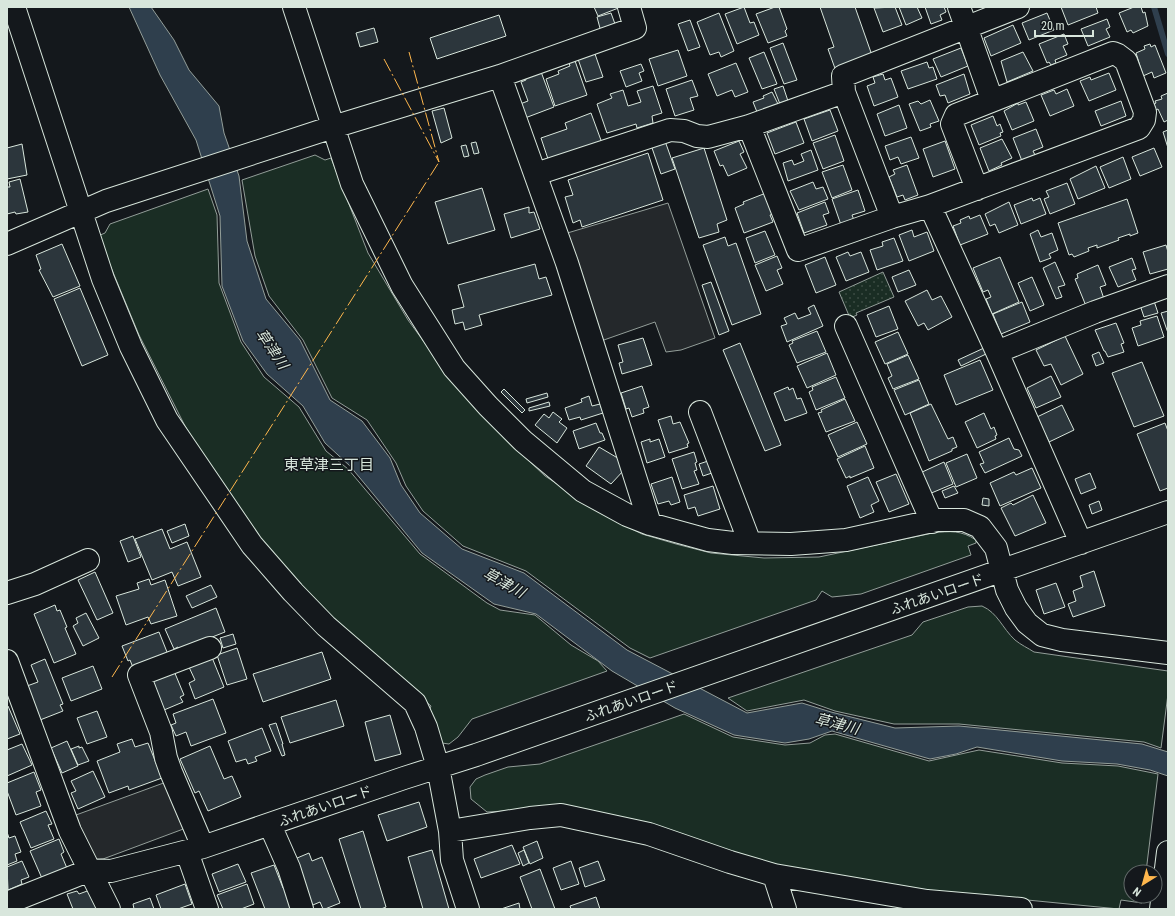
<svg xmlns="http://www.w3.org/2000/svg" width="1175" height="916" viewBox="0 0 1175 916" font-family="'Roboto Condensed','Noto Sans JP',sans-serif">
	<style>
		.grass { fill: #1a2d24; stroke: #939e99 }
		.park { fill: url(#park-dots); stroke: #939e99 }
		.parking { fill: #24282b; stroke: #939e99 }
		.water { fill: #2f3f4d; stroke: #939e99 }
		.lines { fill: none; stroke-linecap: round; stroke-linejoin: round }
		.stream { stroke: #2f3f4d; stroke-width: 6 }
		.building { fill: #2c363c; stroke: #d8e6dc }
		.minor-casing { stroke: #d8e6dc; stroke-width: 24 }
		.minor { stroke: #14181c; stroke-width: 22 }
		.power { stroke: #ffb74d; stroke-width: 1; stroke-dasharray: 14 3 2 3; stroke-linecap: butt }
		.labels { text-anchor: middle; stroke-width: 3; stroke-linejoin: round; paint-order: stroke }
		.street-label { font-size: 14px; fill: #d8e6dc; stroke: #14181c }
		.water-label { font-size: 15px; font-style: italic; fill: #d8e6dc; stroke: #14181c }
		.neighbourhood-label { font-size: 15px; fill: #d8e6dc; stroke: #14181c }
	</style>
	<defs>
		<pattern id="park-dots" width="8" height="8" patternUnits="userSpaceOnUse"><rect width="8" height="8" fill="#1a2d24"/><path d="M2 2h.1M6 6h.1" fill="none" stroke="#3b4b43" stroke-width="1.8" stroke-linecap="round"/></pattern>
	</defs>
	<rect width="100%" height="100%" fill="#14181c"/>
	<path class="grass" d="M315,155L325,160L331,158L368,253L408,320L449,376L509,442L545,476L608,517L642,534L676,544L711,553L764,558L819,557L933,533C950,531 961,530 976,540V543L968,546L971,555L861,594L832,597L822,591L816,600L650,658L630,648L526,571L463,546L423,511L406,486L396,463L367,420L332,398L303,340L269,296L255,256L242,180Z
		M208,189L217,215L219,283L241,342L264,377L299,407L326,451L348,469L420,554L487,603L500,610L535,615L571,645L598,661L607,671L472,719L458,737L449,744L442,743L429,711L431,706L312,600L260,540L231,500L185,426L139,335L98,236L105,233L110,224Z
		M982,606C998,613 1002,628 1015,640C1021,645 1028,648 1034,652L1168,671V694L1161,748L1144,742L959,724H894L835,711L804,700L747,711L728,698L912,635L923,622L968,607Z
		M684,714L733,737L785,745L810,743L825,735L835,734L929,761L979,750L1062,763L1118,766L1158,774L1146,872H1131V896H1143L1142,903L1121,900L1119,909L915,889L809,873L556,808L487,812L471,799L470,787L476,779L485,775L508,767L540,764Z"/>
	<path class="park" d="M883,272L894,297L856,313L857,315L850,318L839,292Z"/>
	<path class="parking" d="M668,203L715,338L681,350L666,352L655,322L601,341L564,234Z
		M169,781L186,828L103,859L96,860L91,856L76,815Z"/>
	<path class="water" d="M129,7H151L174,40L189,70L219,106L224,133L239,176L247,241L266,299L300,340L330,400L362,421L390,458L401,485L420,513L462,549L524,573L627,650L747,713L802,703L831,712L895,728L959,726L1142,744L1168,752V776L1150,770L1117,764L1062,761L977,747L956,754L930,759L832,731L809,739L785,743L734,735L675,708L612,671L536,614L494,604L422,553L350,466L325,443L303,406L267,374L243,341L222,286L220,216L196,140L160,75Z"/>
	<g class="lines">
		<path class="stream" d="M1154,7L1168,54"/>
	</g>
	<path class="building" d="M594,7H621L598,16Z
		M744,7L750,23L754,22L759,35L737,44L725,14Z
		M775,7H779L787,29L785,31L787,36L768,43L756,14Z
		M820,7H855L874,61L837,74L828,49L834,47Z
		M895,7L902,25L883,32L874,8Z
		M899,7H917L922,18L906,25Z
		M925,7H944L946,12L940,15L942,20L931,24Z
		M1061,7H1096L1098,13L1068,25Z
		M1141,7L1143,13L1145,12L1148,26L1133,33L1131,30L1127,32L1119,13L1134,7Z
		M611,13L615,24L601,32L597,17Z
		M719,13L734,51L721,57L719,52L710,55L697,22Z
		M1047,13L1054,30L1029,40L1022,23Z
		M499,15L506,36L437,59L430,38Z
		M1107,19L1110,27L1106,29L1110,37L1088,46L1081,29Z
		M690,20L700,47L688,51L678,24Z
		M1013,25L1021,43L991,56L984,38Z
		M374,28L378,42L360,47L356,33Z
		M1064,34L1068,44L1063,46L1067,55L1055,60L1056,63L1051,65L1049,62L1047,63L1039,44Z
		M783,43L797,80L784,84L770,48Z
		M1150,44L1151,47L1155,45L1166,73L1154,78L1152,72L1143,76L1136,53L1145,49L1144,46Z
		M961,48L968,66L941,77L933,59Z
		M678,50L687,76L658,86L649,59Z
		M764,52L777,84L762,89L749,58Z
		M1023,52L1033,71L1007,82L1001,61Z
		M595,54L603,77L586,82L578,59Z
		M574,58L587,95L555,106L546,79L559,74L558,71L570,66L568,60Z
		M927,62L929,68L933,67L937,79L908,89L901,71Z
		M736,63L748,92L735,97L732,90L717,96L708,74Z
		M641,64L644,71L639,73L642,81L626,87L620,71Z
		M540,69L554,107L525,118L520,104L528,101L521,82L526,80L524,74Z
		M1109,73L1116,90L1089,101L1080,81L1090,77L1091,80Z
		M883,74L885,80L891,78L898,97L874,106L867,86L875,83L873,77Z
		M964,74L970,94L948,103L945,95L940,96L936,85Z
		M692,80L698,96L690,98L694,110L675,116L666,89Z
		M653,86L662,113L652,116L653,123L637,128L636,124L607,133L597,104L612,98L610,94L623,90L628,106L641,102L637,91Z
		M783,86L788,101L780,104L774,89Z
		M1067,89L1074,106L1050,116L1041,95L1054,90L1056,94Z
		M772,92L778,104L757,112L753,102L764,98L763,96Z
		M1168,93V120L1164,122L1158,109L1156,110L1154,104L1156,103L1155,101L1162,99L1161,96Z
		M930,100L939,121L930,124L931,127L920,131L909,104L918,101L921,104Z
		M1121,101L1126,116L1101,126L1095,111Z
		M1026,102L1034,121L1012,130L1004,111L1018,103V105Z
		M899,105L907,128L885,136L877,114Z
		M444,108L452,138L441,143L432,111Z
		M830,110L838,131L812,141L804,119Z
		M591,113L602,143L549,162L541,138L567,129L565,123Z
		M993,116L997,126L1000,124L1003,132L1000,133L1001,136L979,145L971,125Z
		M796,122L804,143L775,154L767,133Z
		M1036,129L1043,147L1033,151L1035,155L1022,161L1013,138Z
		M1168,130V148L1163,132Z
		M835,135L844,161L823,169L813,143Z
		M911,137L919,158L901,164L898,157L890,160L885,146Z
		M1002,139L1012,158L1001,163L1002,165L989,171L980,148Z
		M665,141L675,169L661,174L651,145Z
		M739,141L744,152L740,154L747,168L728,176L723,165L720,166L714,151Z
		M945,141L955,169L933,177L923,149Z
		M476,142L479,153L474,154L471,143Z
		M22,144L27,175L7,179V148Z
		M466,145L469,156L464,157L461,146Z
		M704,148L727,220L717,224L719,232L699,238L672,158Z
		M1154,148L1162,167L1140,176L1132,157Z
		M811,150L818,170L788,181L783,163L792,160L794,165L804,161L801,154Z
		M648,153L663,200L582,227L580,220L573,223L565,197L573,195L568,180Z
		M1123,157L1131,179L1109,188L1100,167Z
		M843,165L852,190L832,198L822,172Z
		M907,165L918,195L905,200L903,195L897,197L889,177L895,174L893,170Z
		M1096,166L1105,188L1078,199L1070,179Z
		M20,179L28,212L16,214L15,212L7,214V187H10L9,182Z
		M813,182L816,189L823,187L828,199L799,210L790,191Z
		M1067,183L1075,204L1050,214L1044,199L1049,197L1046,191Z
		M482,188L495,230L448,244L435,202Z
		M858,190L865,211L852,215L854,220L841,225L832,199Z
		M766,193L774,214L770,215L773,222L744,233L735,208L744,204L743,202Z
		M1032,198L1033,201L1040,198L1046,214L1021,224L1014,205Z
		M1127,199L1138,233L1130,236V234L1118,238L1119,240L1097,248V245L1088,248L1089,251L1074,257L1072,254L1069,255L1058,223Z
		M825,202L829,213L823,215L827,225L804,233L797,213Z
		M1009,202L1018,225L999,233L995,224L990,226L985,214Z
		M529,207V213L534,212L540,229L511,238L504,214Z
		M980,215L988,234L960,245L953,226L961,223L960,220L969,216L970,219Z
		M912,230L914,237L927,232L934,251L909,261L899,235Z
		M1038,230L1041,237L1052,233L1058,250L1049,254L1051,258L1040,262L1030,234Z
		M765,231L775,255L755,263L746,238Z
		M725,237L728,246L736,243L761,314L732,325L703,245Z
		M894,238L903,261L877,270L870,250L883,246L882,242Z
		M62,244L80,286L53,297L39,270L41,269L36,255Z
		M1166,245L1168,252V269L1150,274L1143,252Z
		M848,252L850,256L861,252L869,272L846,281L836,257Z
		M777,256L782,268L777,270L783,284L766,291L755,265Z
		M825,257L836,285L816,293L805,265Z
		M1000,257L1019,302L992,314L986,299L991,297L988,290L983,292L973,268Z
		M1132,258L1136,269L1132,270L1136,280L1118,287L1109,267Z
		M1055,262L1065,285L1058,287L1062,297L1056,299L1043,268Z
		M535,264L539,279L546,277L552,295L479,315L482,325L465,330L463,322L455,324L452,310L464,307L458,285Z
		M1098,265L1106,285L1100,287L1104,299L1086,306L1075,279L1078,278L1077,274Z
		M909,270L916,285L898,292L892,277Z
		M1032,277L1044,305L1030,311L1018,283Z
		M711,282L729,331L719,335L702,285Z
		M80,288L108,355L82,366L54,299Z
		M927,290L932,300L941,296L952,317L928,330L924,323L918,326L905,301Z
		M1154,301L1158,313L1144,317L1140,305Z
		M1022,302L1030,322L1001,334L993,314Z
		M814,305L823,326L787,342L781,326L787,324L784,318L795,313L798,319L811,314L808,308Z
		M889,306L898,329L876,337L867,315Z
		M1168,311V333L1161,313Z
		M1157,316L1164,337L1138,346L1132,328L1141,325L1140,321Z
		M1116,323L1124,343L1121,344L1124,352L1108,357L1105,351H1104L1095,330Z
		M817,331L826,352L797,363L789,345L793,343L792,341Z
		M898,332L908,354L885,364L875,342Z
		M1065,336L1083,374L1061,385L1051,364L1044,366L1036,350Z
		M643,338L652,365L622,374L619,363L623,362L618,345Z
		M740,343L781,445L765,451L723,350Z
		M984,348L986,354L961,366L958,360Z
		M1099,352L1104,363L1096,366L1092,355Z
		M827,353L836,375L807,388L797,366Z
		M908,355L919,379L893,389L888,378L892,376L887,364Z
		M980,360L993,390L956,405L944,375Z
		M1142,362L1164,416L1134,427L1112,373Z
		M1051,376L1061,397L1036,408L1027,388Z
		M836,377L845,398L816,410L809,392L813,390L812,387Z
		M919,380L929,404L905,415L894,390Z
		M642,386L649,407L643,409L644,413L632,417L629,408L626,409L621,393Z
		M788,387L789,390L793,388L797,399L801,398L807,413L785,421L774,393Z
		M504,389L525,410L522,413L501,392Z
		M547,393L548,397L527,403L526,399Z
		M589,396L592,406L600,404L603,413L581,420L580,417L569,420L565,408L582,402L581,399Z
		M845,399L855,421L826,432L818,413L822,412L821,410Z
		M549,402L550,406L529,411V408Z
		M931,404L948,439L953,437L957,447L952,449V451L929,461L910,413Z
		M1062,405L1074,430L1049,442L1037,417Z
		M553,412L562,419L559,422L567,428L557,443L535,425L544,414L549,418Z
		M984,413L991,429L994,427L997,435L995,436L996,439L977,448L965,422Z
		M671,416L673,424L680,422L689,443L687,444L688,447L669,453L658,420Z
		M857,422L867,444L838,457L828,435Z
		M596,423L600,433H602L605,440L579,449L573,431Z
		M1165,423L1168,431V488L1160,491L1137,434Z
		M1009,438L1014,449L1019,450L1022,456L985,473L980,464L984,463L979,452Z
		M650,439V442L659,439L665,457L647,463L641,442Z
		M865,446L874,468L850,478V476L846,478L837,459Z
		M599,447L621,460L624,470L611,484L586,466Z
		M694,452L697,462L695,463L697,470L694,471L699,484L682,489L672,459Z
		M967,454L977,478L956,487L946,463Z
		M708,461L712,473L703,476L699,464Z
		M944,462L953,484L929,494L920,473Z
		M1032,468L1041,488L1000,506L990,483L1014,472L1016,475Z
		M1090,473L1096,488L1081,494L1075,479Z
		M896,474L909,504L889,512L876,482Z
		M672,477L680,502L671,505L669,501L658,504L651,484Z
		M868,477L879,501L871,505L874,512L860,518L847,486Z
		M713,486L720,509L698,516L695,507L688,509L684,495Z
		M954,486L958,493L945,498L942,491Z
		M1033,495L1046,523L1015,536L1001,508L1011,503L1013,505Z
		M983,498L989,499V506L982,505Z
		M1099,501L1102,510L1092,514L1089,505Z
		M185,524L189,536L172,543L167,531Z
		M162,529L170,549L187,542L201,577L178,586L172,572L152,580L135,539Z
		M133,536L141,557L128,562L120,541Z
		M1094,571L1105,606L1073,617L1068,604L1076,601L1073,591L1083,587L1080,576Z
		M95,572L113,613L97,620L78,580Z
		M149,579L151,585L165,580L177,616L151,624L148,617L126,625L116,596L139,589L137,583Z
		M1056,583L1065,607L1044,614L1036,590Z
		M211,585L217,597L192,608L186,596Z
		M55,605L57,611L60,610L67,627L65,628L76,654L54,663L34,614Z
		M216,608L225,632L179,650L178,647L174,649L165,629Z
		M86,613L99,638L83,646L73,626L78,623L76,618Z
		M159,632L169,657L134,670L130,660L128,661L122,646Z
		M233,634L236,644L223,648L220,638Z
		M237,648L247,679L227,685L217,655Z
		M322,652L331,679L263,702L253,674Z
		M211,655L224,687L195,699L189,683L195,680L188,665Z
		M45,659L63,704L60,705L63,711L40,720L27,686L38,682L31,665Z
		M93,666L102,689L71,701L62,678Z
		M174,671L184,695L180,697L183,702L164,710L151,680Z
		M213,699L226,733L191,746L186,732L176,736L171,725L176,723L173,714Z
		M336,700L344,726L290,743L281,717Z
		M8,706L20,734L7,739V707Z
		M97,711L107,737L87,744L77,718Z
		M390,715L401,754L375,761L365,722Z
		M276,723L283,744H282L285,755L282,756L269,725Z
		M262,728L271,751L255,757L257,761L248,764L246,759L236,762L228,741Z
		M132,739L135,747L148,743L162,778L129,790L128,786L109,793L97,761L120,752L117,744Z
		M67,741L78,766L62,773L51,748Z
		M22,744L32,765L7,776V750Z
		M79,746V748L82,747L89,761L78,765L71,749Z
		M210,746L224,779L232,776L241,797L208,811L199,791L195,793L180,759Z
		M93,771L105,797L78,809L71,793L76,791L71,781Z
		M34,772L41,790L36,792L41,806L16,815L7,791V783Z
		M419,802L427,827L387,841L378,815Z
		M46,811L52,824L48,825L54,839L31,848L20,822Z
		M363,831L386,907L381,909H361L339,839Z
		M7,832L9,838L15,836L21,852L15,854L17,861L7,865Z
		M59,839L64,852L61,854L69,873L44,883L30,851Z
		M537,841L543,858L530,864L523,847Z
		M512,845L520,864L481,878L474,859Z
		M432,850L449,909H423L408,857Z
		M524,850L529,863L523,866L518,853Z
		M309,853L312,861L322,857L340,903L325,909H323L320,902L308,907L290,861Z
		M22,861L29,877L21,880L22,884L8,890L7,867Z
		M571,861L579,884L561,890L553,868Z
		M598,861L605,880L585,887L579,868Z
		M238,864L246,882L219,892L212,874Z
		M274,865L283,888H286L293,909H265L251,873Z
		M540,869L555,909H532L520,877Z
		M185,884L192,904L178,909H161L156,895Z
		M247,884L254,904L241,909H223L217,895Z
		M90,890L97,909H73L67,894L77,891L79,894Z
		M596,897L600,909H571L570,906Z
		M150,898L154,909H134L133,904Z
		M519,903L520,909H501Z"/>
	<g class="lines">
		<g class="minor-casing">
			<path id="minor" d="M14,7L103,279L131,347L167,420L252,545L293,592L326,626L415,703L426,727L438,767L450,831L452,860L468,909
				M294,7L352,184L402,286L454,368L488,406L523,441L583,491L627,515L650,524L708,540L733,543L791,544L846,540L937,520H964L980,527L996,548L1007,590L1016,608L1027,623L1042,635L1062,640L1168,653
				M959,7L992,100
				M500,76L567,263L650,524
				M844,92L892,217
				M749,126L798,250L892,217L930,206L997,352L1081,543
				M536,174L670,130L684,131L697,136L708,137L749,126L844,92L843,76L1018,7
				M930,206L1139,128L1144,120L1145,112L1126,61L1118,55L1113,53L956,115L952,124L977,189
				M7,244L106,201L333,127L500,76L635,28L629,7
				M846,326L932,522
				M997,352L1095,312L1168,286
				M700,412L750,543
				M7,593L35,584L88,560
				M7,661L70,831L109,909
				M270,825L289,868L302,909
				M450,831L530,818L561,815L649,834L730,862L774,875L927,901L1021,909
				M203,847L171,772L166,758L161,732L139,675L210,648
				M187,852L207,909
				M774,875L785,909
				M7,903L90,870L111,871L203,847L404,778L476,755L1168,512
				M1161,909L1168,852"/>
		</g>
		<use href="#minor" class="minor"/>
		<path class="power" d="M384,59L439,162L409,52
			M112,677L439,162"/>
	</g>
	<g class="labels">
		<g class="street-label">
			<text transform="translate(937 594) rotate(-19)" y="5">ふれあいロード</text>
			<text transform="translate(631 701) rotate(-19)" y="5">ふれあいロード</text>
			<text transform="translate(325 806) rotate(-19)" y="5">ふれあいロード</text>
		</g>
		<g class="water-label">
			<text transform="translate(272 349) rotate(56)" y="5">草津川</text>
			<text transform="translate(504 583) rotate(29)" y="5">草津川</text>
			<text transform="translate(837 724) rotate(14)" y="5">草津川</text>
		</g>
		<g class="neighbourhood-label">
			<text x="329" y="470">東草津三丁目</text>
		</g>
	</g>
	<rect width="1175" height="916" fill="none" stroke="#d8e6dc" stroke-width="16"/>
	<g transform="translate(1143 884) rotate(217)"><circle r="19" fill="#14181c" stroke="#626a69"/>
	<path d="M0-3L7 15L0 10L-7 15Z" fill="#ffb74d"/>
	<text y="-6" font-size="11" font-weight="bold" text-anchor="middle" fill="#d8e6dc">N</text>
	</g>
	<path d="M1035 30v6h58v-6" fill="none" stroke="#d8e6dc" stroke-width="2"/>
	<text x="1041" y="30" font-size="12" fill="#d8e6dc" stroke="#14181c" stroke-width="3" paint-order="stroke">20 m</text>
</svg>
